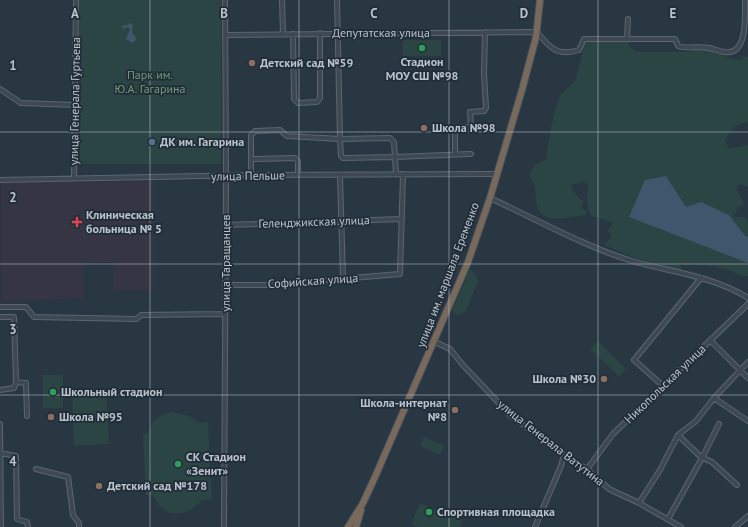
<svg xmlns="http://www.w3.org/2000/svg" width="748" height="527" viewBox="0 0 748 527" font-family="'PT Sans',sans-serif">
	<style>
		.medical { fill: #353544 }
		.green { fill: #2b4444 }
		.water { fill: #3f566c }
		.lines { fill: none; stroke-linecap: round; stroke-linejoin: round }
		.minor-casing { stroke: #5b6670; stroke-width: 6 }
		.highway-casing { stroke: #48535d; stroke-width: 8 }
		.minor { stroke: #3d4853; stroke-width: 4 }
		.highway { stroke: #79695a; stroke-width: 6 }
		.grid { fill: none; stroke: #bac3cc; stroke-width: 1; stroke-opacity: 0.55 }
		.leisure-dot { fill: #2e9e5b; stroke: #212d38; stroke-width: 1.5 }
		.education-dot { fill: #8d6e63; stroke: #212d38; stroke-width: 1.5 }
		.service-dot { fill: #5c6f8a; stroke: #212d38; stroke-width: 1.5 }
		.health-dot { fill: #e0444e; stroke: #212d38; stroke-width: 1.5 }
		.labels { text-anchor: middle; stroke-width: 3.5; stroke-linejoin: round; paint-order: stroke }
		.street-label { font-size: 12px; fill: #bac3cc; stroke: #212d38 }
		.poi-label { font-size: 12px; font-weight: bold; fill: #bac3cc; stroke: #212d38; text-anchor: start }
		.park-label { font-size: 12px; fill: #729c78; stroke: #212d38 }
		.grid-label { font-size: 13px; text-anchor: middle; font-weight: bold; fill: #bac3cc; stroke: #212d38; stroke-width: 3.5; stroke-linejoin: round; paint-order: stroke }
	</style>
	<rect width="100%" height="100%" fill="#293743"/>
	<path class="medical" d="M153,181V290H113V262L83,263V298L2,302L1,183Z"/>
	<path class="green" d="M79,0H221V164H79Z
		M588,39H627L630,47L637,52H691L700,47L710,48L730,59L741,60L746,55L748,58V122C736,124 731,130 725,140L729,149L748,145V187L740,184L736,187L744,205L738,207L734,217H745L748,222V276H740C731,268 713,266 701,265C693,264 688,266 680,263L682,271C654,265 629,256 604,245L611,238V234L608,231L613,222L591,216C586,206 587,196 588,185L584,181L571,185L572,190L583,202L581,209L586,211V215C565,218 537,227 536,198C535,188 535,182 529,175L535,165L547,159C547,145 554,109 560,96C563,90 572,87 575,80C581,66 580,53 588,39Z
		M403,40H441V56H403Z
		M470,269L476,275L478,281L466,311L458,315L452,311Z
		M598,341L626,369L619,377L590,349Z
		M43,375H63V408H43Z
		M106,388L109,444L74,446L72,390Z
		M172,412L190,416L199,423L208,422L212,500H202C186,518 163,519 153,495H146L143,434L149,433C149,420 161,415 172,412Z
		M424,437L444,446L440,455L420,446Z
		M420,503L463,521L460,527H418L411,524Z"/>
	<path class="water" d="M130,23L133,25L132,32L136,38L135,41L132,43L126,39L130,29L127,27L124,29L122,27L123,25L126,26Z
		M666,176L686,207L701,202L729,215L746,237L748,236V263L629,217L645,180Z"/>
	<g class="lines">
		<g class="minor-casing">
			<path id="minor" d="M282,0L283,34
				M293,34L294,99L298,103L317,102L320,98V33
				M225,35L537,32C549,47 557,57 579,50L584,39H675L678,46C688,49 699,46 709,48C714,49 719,51 724,52C748,56 745,17 745,0
				M627,39L628,19
				M0,89L21,103L76,105
				M390,138L394,142L395,157L343,158L341,156L340,139Z
				M455,154V128L471,127L470,112L484,111L486,108L484,73L485,32
				M251,159L295,158L298,161V175
				M396,174L395,157L471,154
				M251,175V135L255,131L280,130L287,136L340,139L337,0
				M340,175L343,279
				M74,178L76,0
				M0,180L251,175L496,174
				M490,198C536,219 583,246 632,261C670,272 714,276 748,298
				M226,225L402,219
				M226,285H268L400,274L403,174
				M0,307H26L34,317L137,319L141,315L225,314
				M0,317H14L16,382L14,388L0,390
				M710,340L748,378
				M435,342L450,349L462,364L510,415L564,455L587,469L609,489L639,503L681,527
				M16,382L26,383L27,416
				M663,386L634,360L701,278
				M714,398L748,421
				M0,424L1,527
				M678,435L701,457L712,462L737,485
				M0,453L16,456L17,519L27,522L28,527
				M36,469L68,477L73,515L79,523V527
				M587,469L613,434L748,304
				M639,503L660,470L678,435L696,421L714,398L748,362
				M668,519L702,458L719,424
				M224,527L226,176L225,0
				M535,527L561,466L564,455
				M735,527L748,516"/>
		</g>
		<g class="highway-casing">
			<path id="highway" d="M348,527L363,503L375,477L468,262L490,198L522,90L536,37L540,0
				M356,527L361,510"/>
		</g>
		<use href="#minor" class="minor"/>
		<use href="#highway" class="highway"/>
	</g>
	<path class="grid" d="M150,0V527M299,0V527M449,0V527M598,0V527M0,132H748M0,264H748M0,395H748"/>
	<g class="leisure-dot">
		<circle cx="422" cy="48" r="4"/>
		<circle cx="53" cy="392" r="4"/>
		<circle cx="178" cy="464" r="4"/>
		<circle cx="429" cy="512" r="4"/>
	</g>
	<g class="education-dot">
		<circle cx="252" cy="63" r="4"/>
		<circle cx="424" cy="128" r="4"/>
		<circle cx="604" cy="379" r="4"/>
		<circle cx="455" cy="410" r="4"/>
		<circle cx="51" cy="417" r="4"/>
		<circle cx="99" cy="486" r="4"/>
	</g>
	<circle class="service-dot" cx="152" cy="142" r="4"/>
	<path class="health-dot" d="M75 216h4v4h4v4h-4v4h-4v-4h-4v-4h4z"/>
	<g class="labels">
		<g class="street-label">
			<text x="381" y="37">Депутатская улица</text>
			<text transform="translate(75 101) rotate(-89)" y="4">улица Генерала Гуртьева</text>
			<text transform="translate(248 176) rotate(-1)" y="4">улица Пельше</text>
			<text transform="translate(314 222) rotate(-2)" y="4">Геленджикская улица</text>
			<text transform="translate(226 263) rotate(-90)" y="4">улица Таращанцев</text>
			<text transform="translate(448 275) rotate(-69)" y="4">улица им. маршала Еременко</text>
			<text transform="translate(313 281) rotate(-4)" y="4">Софийская улица</text>
			<text transform="translate(665 384) rotate(-44)" y="4">Никопольская улица</text>
			<text transform="translate(551 443) rotate(38)" y="4">улица Генерала Ватутина</text>
		</g>
		<g class="poi-label">
			<text x="422" y="66" text-anchor="middle">Стадион<tspan x="422" dy="14">МОУ СШ №98</tspan></text>
			<text x="260" y="67">Детский сад №59</text>
			<text x="432" y="132">Школа №98</text>
			<text x="160" y="146">ДК им. Гагарина</text>
			<text x="86" y="219">Клиническая<tspan x="86" dy="14">больница № 5</tspan></text>
			<text x="596" y="383" text-anchor="end">Школа №30</text>
			<text x="61" y="396">Школьный стадион</text>
			<text x="447" y="407" text-anchor="end">Школа-интернат<tspan x="447" dy="14">№8</tspan></text>
			<text x="59" y="421">Школа №95</text>
			<text x="186" y="461">СК Стадион<tspan x="186" dy="14">«Зенит»</tspan></text>
			<text x="107" y="490">Детский сад №178</text>
			<text x="437" y="516">Спортивная площадка</text>
		</g>
		<g class="park-label">
			<text x="150" y="79">Парк им.<tspan x="150" dy="14">Ю.А. Гагарина</tspan></text>
		</g>
	</g>
	<g class="grid-label">
		<text x="75" y="18">A</text>
		<text x="224" y="18">B</text>
		<text x="374" y="18">C</text>
		<text x="524" y="18">D</text>
		<text x="673" y="18">E</text>
		<text x="13" y="70">1</text>
		<text x="13" y="202">2</text>
		<text x="13" y="334">3</text>
		<text x="13" y="466">4</text>
	</g>
</svg>
